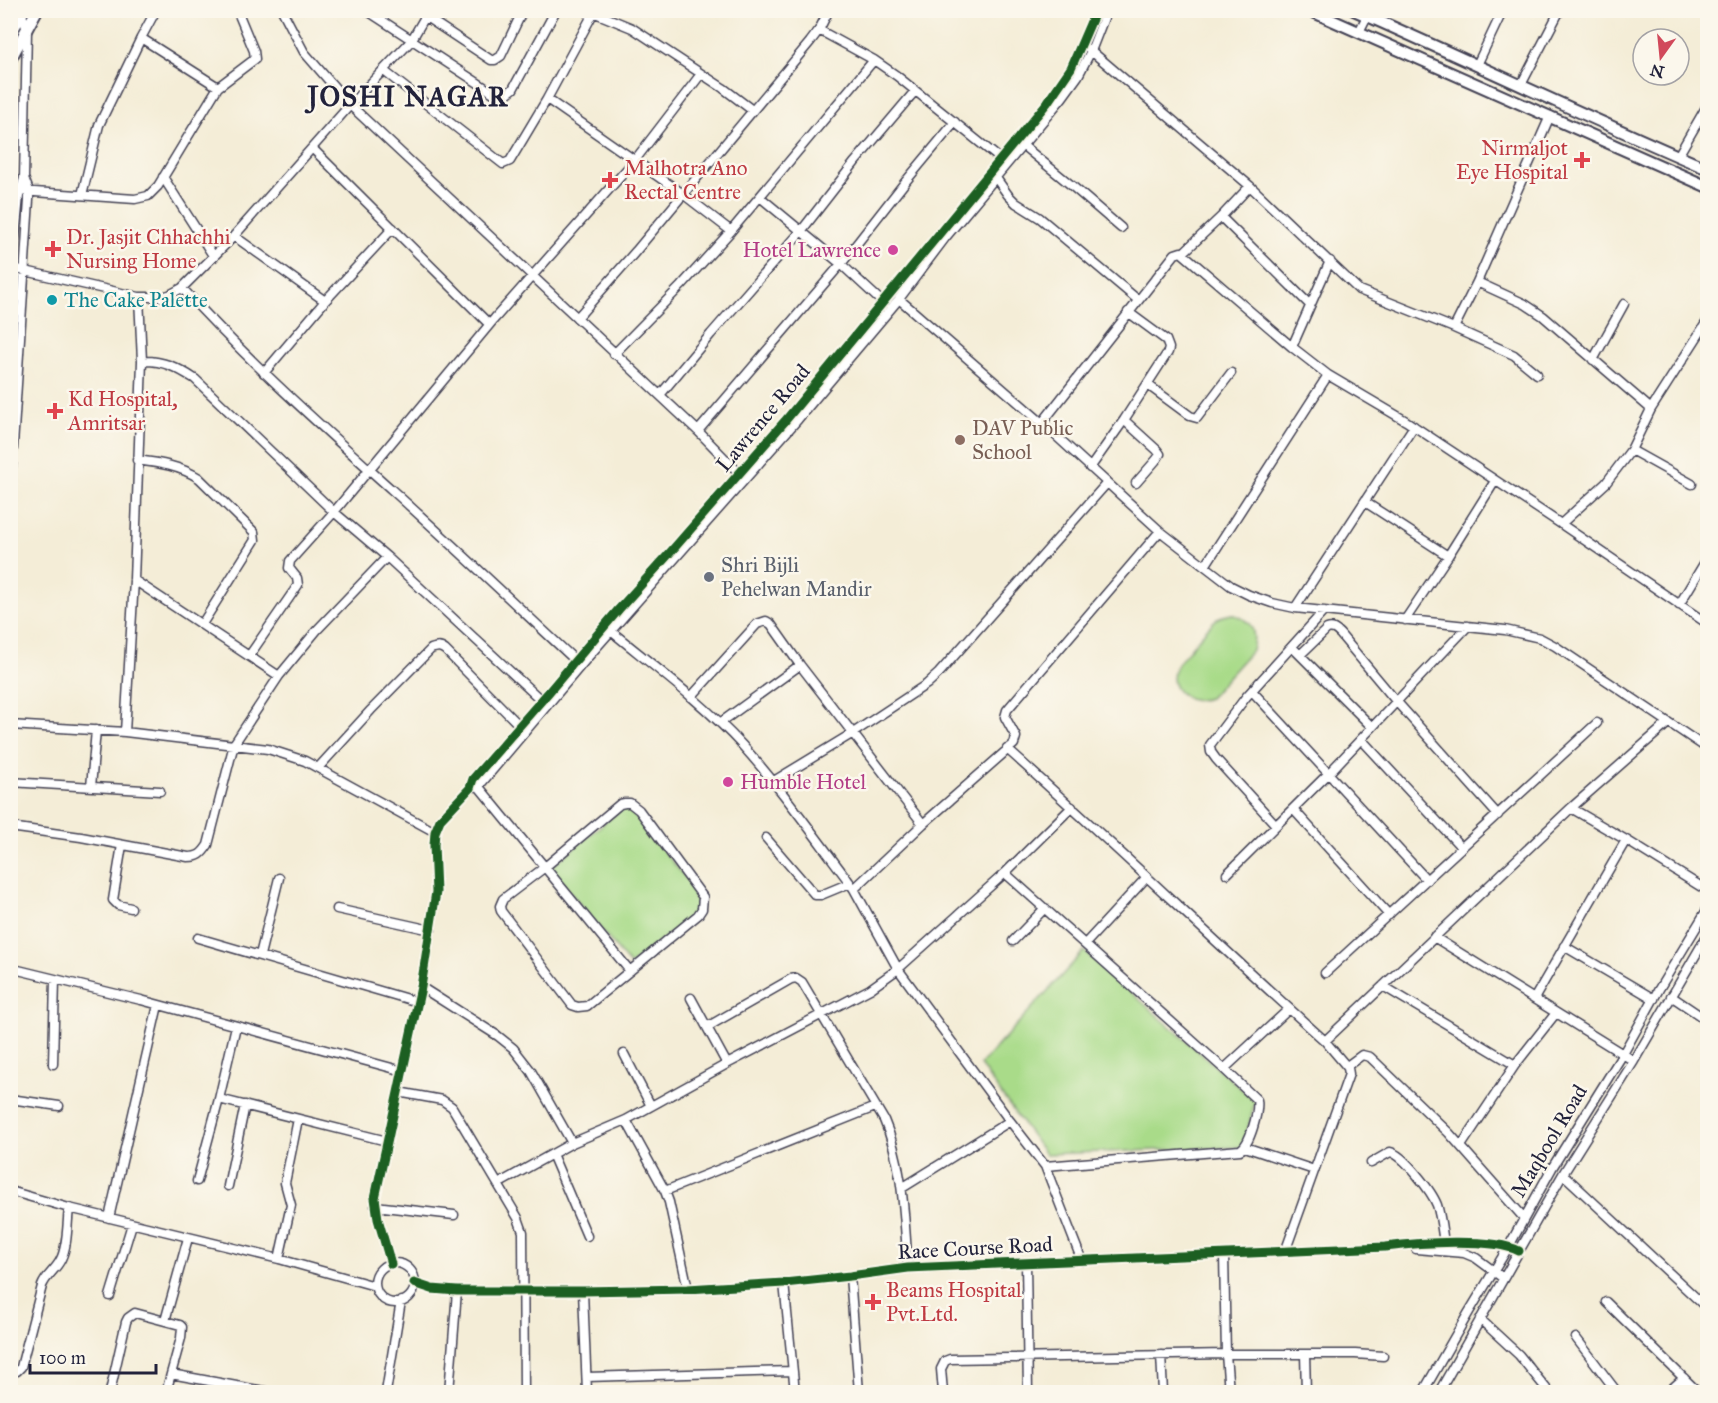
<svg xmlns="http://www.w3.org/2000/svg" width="1718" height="1403" viewBox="0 0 1718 1403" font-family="'IM FELL Great Primer',serif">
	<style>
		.green { fill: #a9db89; stroke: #667e62; stroke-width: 1.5 }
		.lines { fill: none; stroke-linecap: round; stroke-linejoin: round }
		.minor-casing { stroke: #424052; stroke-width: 11 }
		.major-casing { stroke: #424052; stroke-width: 14 }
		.minor { stroke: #fff; stroke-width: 8 }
		.major { stroke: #fff; stroke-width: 10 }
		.cycleway-casing { stroke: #fbf7ec; stroke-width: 13 }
		.cycleway { stroke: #1b5e20; stroke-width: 9 }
		.health-dot { fill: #e0444e; stroke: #fbf7ec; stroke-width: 2 }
		.hotel-dot { fill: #d1479c; stroke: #fbf7ec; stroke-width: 2 }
		.culture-dot { fill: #0f9aa8; stroke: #fbf7ec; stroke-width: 2 }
		.education-dot { fill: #8d6e63; stroke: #fbf7ec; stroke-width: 2 }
		.worship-dot { fill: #6b7280; stroke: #fbf7ec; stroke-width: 2 }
		.labels { text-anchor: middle; stroke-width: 5; stroke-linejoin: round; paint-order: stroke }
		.health-label { font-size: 21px; fill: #be3a42; stroke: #fbf7ec; text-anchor: start }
		.hotel-label { font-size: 21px; fill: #b23c85; stroke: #fbf7ec; text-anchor: end }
		.culture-label { font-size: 21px; fill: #0d838f; stroke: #fbf7ec; text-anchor: start }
		.street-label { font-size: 21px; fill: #22223b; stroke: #fbf7ec }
		.education-label { font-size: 21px; fill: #785e54; stroke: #fbf7ec; text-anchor: start }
		.worship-label { font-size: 21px; fill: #5b616d; stroke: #fbf7ec; text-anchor: start }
		.district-label { font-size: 27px; font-weight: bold; letter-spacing: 1.5px; fill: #22223b; stroke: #fbf7ec }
	</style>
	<rect width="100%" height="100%" fill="#fbf7ec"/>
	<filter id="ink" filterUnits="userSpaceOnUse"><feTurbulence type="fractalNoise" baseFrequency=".0167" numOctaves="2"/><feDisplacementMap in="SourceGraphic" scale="12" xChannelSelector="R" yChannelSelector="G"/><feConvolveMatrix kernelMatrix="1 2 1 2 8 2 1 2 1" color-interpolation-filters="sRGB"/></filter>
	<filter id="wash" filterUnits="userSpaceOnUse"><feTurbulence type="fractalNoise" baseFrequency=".008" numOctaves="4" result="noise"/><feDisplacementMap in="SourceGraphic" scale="24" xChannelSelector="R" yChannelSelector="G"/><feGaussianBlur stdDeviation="1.35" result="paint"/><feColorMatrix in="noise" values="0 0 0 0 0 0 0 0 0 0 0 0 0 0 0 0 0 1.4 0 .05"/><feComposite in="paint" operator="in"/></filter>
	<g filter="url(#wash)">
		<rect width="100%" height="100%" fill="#f4edd7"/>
		<path class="green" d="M1232,614C1252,620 1257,631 1252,650L1209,698C1191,705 1166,691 1175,669C1177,663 1213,621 1218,618C1223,615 1228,615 1232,614Z
			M626,805L697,892L695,913L630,965L550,868Z
			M1084,951L1255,1101L1243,1147L1045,1154L980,1065Z"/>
	</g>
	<g filter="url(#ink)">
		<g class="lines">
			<g class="minor-casing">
				<path id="minor" d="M282,10L304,52L350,105L698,431L740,474
					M366,10L498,96H504L513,89L556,10
					M588,10L632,28L723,88L752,110
					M595,10L547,99L683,194L731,231
					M426,17L491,60H495L501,56L523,10
					M819,30L874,60L897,76L999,158
					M1359,32L1367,16L1373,10
					M141,38L218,87
					M1089,49L1250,186L1359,290L1454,328L1477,282L1550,116
					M1477,65L1503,10
					M384,71L503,164L510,161L547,99
					M1521,85L1560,10
					M1021,144L1071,185L1121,228
					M313,149L489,324
					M1678,156L1708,104
					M163,177L214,257
					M996,178L1008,195L1016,203L1040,218L1138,300
					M20,191L135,199L148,196L158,186L218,87L255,59L254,51L237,10
					M82,195L99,125L141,38L156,10
					M760,197L841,264L882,302
					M1221,217L1310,305
					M234,236L325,301
					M1183,253L1221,217L1250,186
					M12,268L139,297H161L169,295L182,288L234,236L350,105L411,41L429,10
					M1477,282L1525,304L1543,316L1651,409
					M182,288C247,360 320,425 392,490C454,546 515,604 576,661
					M899,299L1042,423L1160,531L1205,566L1231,586L1249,595L1272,603L1295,608L1505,630L1540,638L1555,646L1708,749
					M10,308L12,268L19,196L24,178L27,30L22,15
					M577,318L636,251L810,42L819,30L829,10
					M1454,328L1514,355L1537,374
					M1292,347L1330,261
					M614,354L681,286L731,231L874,60
					M1593,360L1624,304
					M142,361C163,360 178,368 195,379L334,512L387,557L542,701
					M264,373L325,301L393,228
					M1148,385L1190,416L1197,418L1231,373
					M660,395L711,334L802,230L855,162L915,91
					M1124,420L1157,450L1160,454L1157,459L1136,483
					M1042,423L1175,254L1181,252L1292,347L1328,375L1406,421L1561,524L1708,624
					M698,431L841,264L906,181L955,122
					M1631,450L1692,484
					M137,460C160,463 180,466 199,478L254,532L255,540L202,624
					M1090,468L1124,420L1168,352L1169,348L1166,340L1128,312
					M10,492L29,200V191L24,178
					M1365,502L1448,556
					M1561,524L1606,483L1631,450L1651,409L1708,320
					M1205,566L1328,375
					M134,580L279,676
					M1679,605L1708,557
					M1295,608L1414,426
					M1405,620L1448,556L1495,481
					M611,631C656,668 703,703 742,745C780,787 813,834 847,879L854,889L898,969L1010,1121L1045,1166L1082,1261
					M1292,647L1372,727
					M1300,655L1327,629C1333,627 1336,630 1340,634L1396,701L1498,815
					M249,656L298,585L297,578L289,568L290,561L334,512L495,318L635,160L701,74
					M1252,691L1427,880
					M691,697L757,624L766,621L771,624L800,665L923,824
					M720,723L800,665
					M10,725L125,732L268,749L305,761L435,832
					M125,732L134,580L142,361L139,297
					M1361,739L1462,848
					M1007,749C1115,845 1218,945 1325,1041
					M318,768L371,710L431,649C437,647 440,646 445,650L520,726
					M774,781L853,733L927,684L939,673L1107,483
					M10,782L160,791
					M475,782L630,971
					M91,787L96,730
					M470,788L479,786L588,657L798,419L899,299L945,238L1062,98L1078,76L1091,51L1107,10
					M625,803H630L639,810L703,897L702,909L698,915L587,1006L578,1007L572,1005L501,911L500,906L503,899L545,867L620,804Z
					M1571,808L1626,840L1708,891
					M1293,809L1389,915
					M1276,825L1216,759L1211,752L1210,745L1246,697L1324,611
					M10,827L81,837L188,857C199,857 202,854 208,845L234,744L279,676L317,630L387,557
					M766,838L815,895H821L850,883
					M122,845L113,900L118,905L131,908
					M1005,873L1224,1069L1257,1100C1259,1111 1250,1145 1240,1150L1045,1166
					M1227,874L1328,774L1468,626
					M854,889L923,824L1014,744L1016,737L1005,717L1007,710L1160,531
					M337,909L431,930
					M1434,937L1634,1061
					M198,938L418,1002
					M1013,941L1045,908
					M1085,944L1146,878
					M1564,946L1654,999
					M260,955L279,878
					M10,968L141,1000L403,1071
					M1325,973L1597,723
					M1383,986L1515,1065
					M421,987L498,1036L513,1048L531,1071L572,1143
					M1671,996L1708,1021
					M691,998L727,1064
					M1534,999L1626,840
					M707,1027L791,979L796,978L802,982L884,1120C904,1166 904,1219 908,1268
					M624,1054L651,1106
					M53,1064L55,979
					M1347,1066L1362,1055L1370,1057L1449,1133L1524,1218
					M1224,1069L1289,1009
					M398,1092L442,1100L452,1107L518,1218L523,1232L524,1392
					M10,1099L59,1106
					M219,1099L387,1141
					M626,1120L665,1191L669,1202L688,1289
					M1461,1146L1515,1065L1556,1013
					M1245,1147L1314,1170
					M552,1154L587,1236
					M1371,1163L1390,1152C1403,1154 1432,1192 1437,1205C1441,1217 1442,1231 1444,1243
					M1563,1174L1708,1309
					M197,1181L219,1099L236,1026
					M498,1184L572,1143L626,1120L727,1064L870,989L898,969L1005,873L1072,807
					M228,1186L245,1105
					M902,1188L1010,1121
					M10,1191L69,1208L279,1259L375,1286
					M665,1191L875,1107
					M375,1206L454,1215
					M109,1218L158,1005
					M1416,1249L1464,1253L1476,1258L1503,1278
					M1285,1252L1349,1074L1348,1068L1325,1041L1571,808L1668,723
					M1224,1255L1226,1354L1229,1392
					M279,1259L291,1205L285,1183L298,1119
					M1026,1263L1028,1392
					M375 1283a20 20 0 1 1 40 0a20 20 0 1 1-40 0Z
					M391,1264L378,1219L375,1198L421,987L436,892L434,845L435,832L440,820L470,788L473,779L548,693L619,609L668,555L785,421L1047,103L1071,68L1096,10
					M850,1276L859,1392
					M414,1283L432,1289L457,1291H583L688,1289L784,1283L850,1276L908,1268L1385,1247C1417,1243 1492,1237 1519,1251
					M784,1283L795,1392
					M583,1291L587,1392
					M110,1296L132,1224
					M1606,1302L1698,1392
					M1480,1319L1519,1355L1549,1392
					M165,1321L188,1238
					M1576,1338L1617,1392
					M1305,1354L1306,1392
					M1161,1355L1163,1392
					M10,1371H17L21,1367L42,1286C46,1275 56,1270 61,1259C68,1245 67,1224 69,1208
					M171,1374L269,1392
					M587,1377L792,1371
					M110,1392L126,1322L128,1318L135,1313L180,1325L182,1327L181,1338L166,1392
					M386,1392L401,1301
					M449,1392L457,1291
					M943,1392L941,1369L945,1361L950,1359L1226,1354H1355L1383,1356
					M1423,1392L1469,1312L1509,1246L1552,1168L1623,1054L1659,989L1708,908
					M1439,1392L1563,1174L1634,1061L1708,934
					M1668,1392L1684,1378"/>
			</g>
			<g class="major-casing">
				<path id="major" d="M1309,10L1708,187
					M1354,10C1472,62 1589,118 1708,169
					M10,35L24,10
					M10,60L37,10"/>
			</g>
			<use href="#minor" class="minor"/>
			<use href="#major" class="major"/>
			<g class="cycleway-casing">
				<path id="cycleway" d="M391,1264L378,1219L375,1198L421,987L436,892L434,845L435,832L440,820L470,788L473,779L548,693L619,609L668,555L785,421L1047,103L1071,68L1096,10
					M414,1283L432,1289L457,1291H583L688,1289L784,1283L850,1276L908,1268L1385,1247C1417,1243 1492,1237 1519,1251"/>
			</g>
			<use href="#cycleway" class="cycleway"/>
		</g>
	</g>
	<g class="health-dot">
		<path d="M1579 151h6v6h6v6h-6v6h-6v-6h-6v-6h6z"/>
		<path d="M607 171h6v6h6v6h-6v6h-6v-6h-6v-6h6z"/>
		<path d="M50 240h6v6h6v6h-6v6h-6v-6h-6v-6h6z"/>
		<path d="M52 402h6v6h6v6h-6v6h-6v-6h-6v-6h6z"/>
		<path d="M870 1293h6v6h6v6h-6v6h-6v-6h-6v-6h6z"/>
	</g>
	<g class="hotel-dot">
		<circle cx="893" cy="250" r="6"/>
		<circle cx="728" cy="782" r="6"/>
	</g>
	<circle class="culture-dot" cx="52" cy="300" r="6"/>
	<circle class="education-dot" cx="960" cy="440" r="6"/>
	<circle class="worship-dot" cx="709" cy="577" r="6"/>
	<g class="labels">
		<g class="health-label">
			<text x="1568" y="155" text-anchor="end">Nirmaljot<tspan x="1568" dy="24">Eye Hospital</tspan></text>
			<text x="624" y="175">Malhotra Ano<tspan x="624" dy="24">Rectal Centre</tspan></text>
			<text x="66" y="244">Dr. Jasjit Chhachhi<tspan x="66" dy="24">Nursing Home</tspan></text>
			<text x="68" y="406">Kd Hospital,<tspan x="68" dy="24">Amritsar</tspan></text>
			<text x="886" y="1297">Beams Hospital<tspan x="886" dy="24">Pvt.Ltd.</tspan></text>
		</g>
		<g class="hotel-label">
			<text x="881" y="257">Hotel Lawrence</text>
			<text x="740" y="789" text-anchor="start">Humble Hotel</text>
		</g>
		<g class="culture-label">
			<text x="64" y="307">The Cake Palette</text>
		</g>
		<g class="street-label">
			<text transform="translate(763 418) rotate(-50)" y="7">Lawrence Road</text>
			<text transform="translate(1549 1141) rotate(-59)" y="7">Maqbool Road</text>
			<text transform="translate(975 1248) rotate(-3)" y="7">Race Course Road</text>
		</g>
		<g class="education-label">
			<text x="972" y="435">DAV Public<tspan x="972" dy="24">School</tspan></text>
		</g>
		<g class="worship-label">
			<text x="721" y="572">Shri Bijli<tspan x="721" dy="24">Pehelwan Mandir</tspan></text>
		</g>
		<g class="district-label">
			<text x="408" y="106">JOSHI NAGAR</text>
		</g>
	</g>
	<rect width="1718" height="1403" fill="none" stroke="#fbf7ec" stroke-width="36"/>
	<g transform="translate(1661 57) rotate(195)"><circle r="28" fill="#fbf7ec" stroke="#a4a2a5" stroke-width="1.5"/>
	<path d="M0-4.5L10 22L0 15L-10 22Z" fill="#d1495b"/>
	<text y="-9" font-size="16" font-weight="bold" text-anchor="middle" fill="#22223b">N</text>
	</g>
	<path d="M30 1364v9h126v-9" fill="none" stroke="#22223b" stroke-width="3"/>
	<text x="39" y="1364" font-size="18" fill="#22223b" stroke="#fbf7ec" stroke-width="4.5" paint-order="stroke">100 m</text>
</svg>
